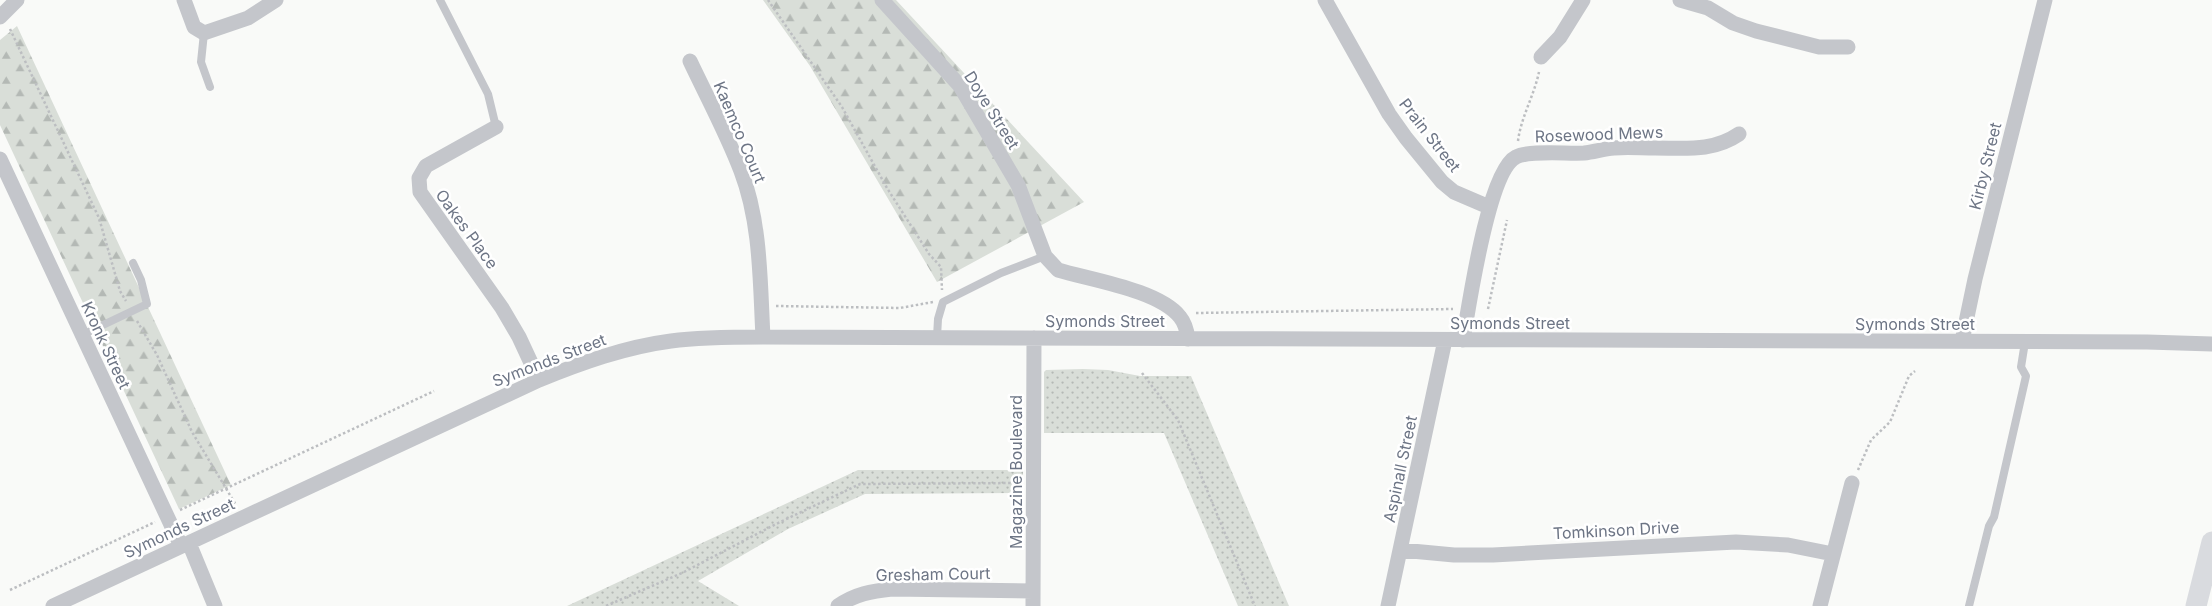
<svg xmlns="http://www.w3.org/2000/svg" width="2212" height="606" viewBox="0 0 2212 606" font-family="Inter,sans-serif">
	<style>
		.grass { fill: url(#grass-dots) }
		.forest { fill: url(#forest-firs) }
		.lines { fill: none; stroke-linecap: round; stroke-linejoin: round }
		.path { stroke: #bcbec1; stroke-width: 2.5; stroke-dasharray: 2.5 2.5; stroke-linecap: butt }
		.service { stroke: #c4c6cb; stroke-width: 8 }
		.minor { stroke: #c4c6cb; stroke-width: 15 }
		.secondary { stroke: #d9dbdf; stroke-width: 21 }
		.labels { text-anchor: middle; stroke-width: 5; stroke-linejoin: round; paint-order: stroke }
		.street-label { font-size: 16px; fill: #6d7585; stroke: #fff }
	</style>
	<defs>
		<pattern id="grass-dots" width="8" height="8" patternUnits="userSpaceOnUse" patternTransform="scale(1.25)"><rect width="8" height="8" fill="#d9ded8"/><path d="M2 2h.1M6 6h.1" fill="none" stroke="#b4b9b5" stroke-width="1.8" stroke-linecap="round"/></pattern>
		<pattern id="forest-firs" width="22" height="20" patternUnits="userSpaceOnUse" patternTransform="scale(1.25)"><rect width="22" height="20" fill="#d9ded8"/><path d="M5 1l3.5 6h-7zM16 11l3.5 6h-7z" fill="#b4b9b5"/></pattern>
	</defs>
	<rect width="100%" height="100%" fill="#f9faf8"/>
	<path class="grass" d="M1083,369L1108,370L1140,376H1191L1289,606H1238L1164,433H1044V372L1046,370Z
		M858,470H1023V493L865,494L788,529L698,581L739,606H567Z"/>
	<path class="forest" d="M763,0H896L1084,202L937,282L810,66Z
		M17,26L231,485L179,509L0,125V40Z"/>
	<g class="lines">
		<path class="path" d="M768,0L842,107L887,188L929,254L941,267L942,290
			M10,29L99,218L120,291L126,301
			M1518,141C1521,117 1534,96 1539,72
			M776,306L900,308L933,302
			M1488,309L1507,220
			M1196,313L1453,309
			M137,321L157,355L192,432L236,505
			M1142,373L1178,420L1255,606
			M1858,470L1871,440L1890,422L1909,376L1915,371
			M180,510L434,391
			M10,590L155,522
			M606,606L684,572L776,524L860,484L1019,483"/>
		<path class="service" d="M440,0L488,94L496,127
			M204,33L201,62L210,87
			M82,335L147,304L141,280L133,263
			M937,337L938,319L943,302L1001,273L1045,256
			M1969,606L1989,526L1994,517L2026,376L2021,367L2025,342"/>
		<path class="minor" d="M184,0L194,27L204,33L248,18L276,0
			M882,0L960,86L1018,185L1045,256L1058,270C1091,280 1159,290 1180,317C1185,323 1187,331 1188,339
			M1325,0L1389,114L1406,138L1442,182L1454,192L1489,207
			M1680,0L1708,8L1733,23L1756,31L1819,47H1848
			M0,17L17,0
			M1541,57L1560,37L1583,0
			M690,61C707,97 727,134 741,171C761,223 760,282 763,337
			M496,127L426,166L419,178L420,192L502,308L519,337L539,380
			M0,159L181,546
			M1463,340C1469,306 1488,171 1516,157C1529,150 1567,154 1584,153C1594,152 1603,149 1614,148C1627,147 1641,148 1655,148C1685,148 1713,152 1739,134
			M1962,341L1975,279L2045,0
			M189,543L215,606
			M1401,550L1454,555H1493L1736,542L1788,545L1833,554
			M53,606L539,380C581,363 625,347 671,341C701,337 732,337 763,337L2147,342L2212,344
			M838,606C855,594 872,591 892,589L1033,591
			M1033,606L1034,338
			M1388,606L1445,340
			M1820,606L1852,483"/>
		<path class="secondary" d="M2196,606L2212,542"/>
	</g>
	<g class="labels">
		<g class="street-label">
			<text transform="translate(992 110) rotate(58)" y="6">Doye Street</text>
			<text transform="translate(740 132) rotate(67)" y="6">Kaemco Court</text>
			<text transform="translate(1599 134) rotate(-2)" y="6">Rosewood Mews</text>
			<text transform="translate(1430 135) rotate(52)" y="6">Prain Street</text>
			<text transform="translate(1985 166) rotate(-76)" y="6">Kirby Street</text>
			<text transform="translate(467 229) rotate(54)" y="6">Oakes Place</text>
			<text x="1105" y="327">Symonds Street</text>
			<text x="1510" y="329">Symonds Street</text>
			<text x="1915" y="330">Symonds Street</text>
			<text transform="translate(106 345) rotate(65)" y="6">Kronk Street</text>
			<text transform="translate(549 360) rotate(-21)" y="6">Symonds Street</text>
			<text transform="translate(1400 469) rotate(-78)" y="6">Aspinall Street</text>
			<text transform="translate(1016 472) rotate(-90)" y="6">Magazine Boulevard</text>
			<text transform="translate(179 528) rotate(-25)" y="6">Symonds Street</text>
			<text transform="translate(1616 530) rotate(-3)" y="6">Tomkinson Drive</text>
			<text transform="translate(933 574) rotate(-1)" y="6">Gresham Court</text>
		</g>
	</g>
</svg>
